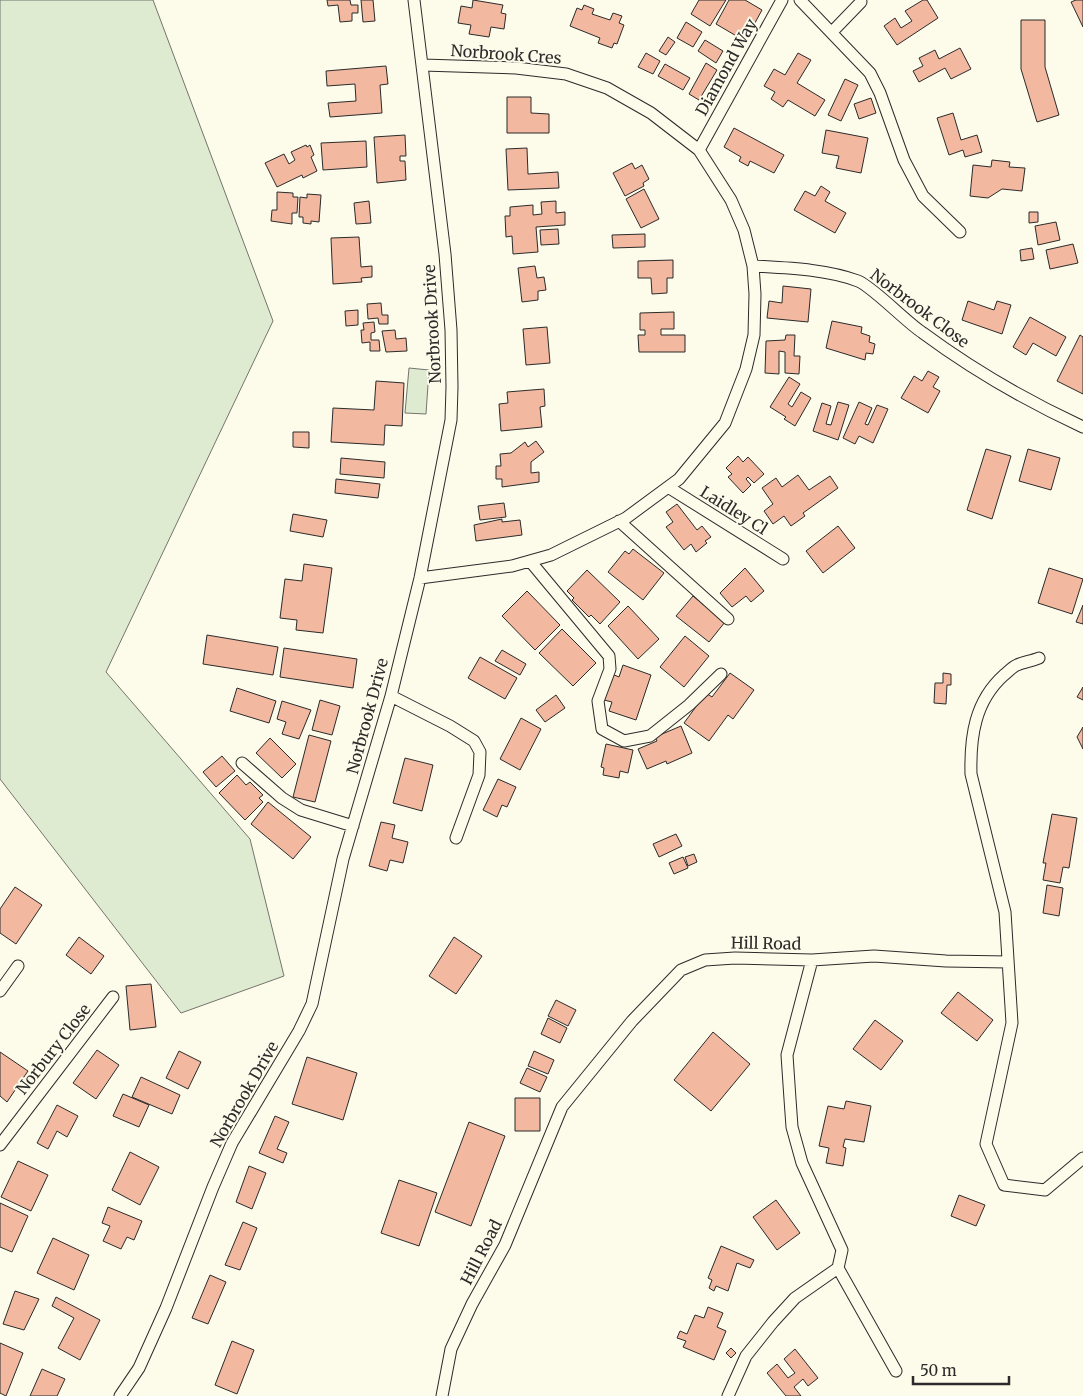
<svg xmlns="http://www.w3.org/2000/svg" width="1083" height="1396" viewBox="0 0 1083 1396" font-family="Merriweather,serif">
	<style>
		.green { fill: #deebd1; stroke: #74746e }
		.building { fill: #f2b8a0; stroke: #2b2b2b }
		.lines { fill: none; stroke-linecap: round; stroke-linejoin: round }
		.minor-casing { stroke: #2b2b2b; stroke-width: 13 }
		.minor { stroke: #fdfbea; stroke-width: 11 }
		.labels { text-anchor: middle; stroke-width: 4; stroke-linejoin: round; paint-order: stroke }
		.street-label { font-size: 16px; fill: #2b2b2b; stroke: #fdfbea }
	</style>
	<rect width="100%" height="100%" fill="#fdfbea"/>
	<path class="green" d="M0,0H153L273,321L106,672L250,839L284,976L181,1013L0,779Z
		M409,368L429,370L426,414L405,413Z"/>
	<path class="building" d="M327,0H350L351,5H358V13H352V21L340,22L338,5L328,6Z
		M361,0H373L375,21L363,22Z
		M473,0L503,5L501,13L506,14L504,29L491,27L489,37L469,34L471,25L458,23L461,6L472,8Z
		M699,0H726L710,26L691,14Z
		M729,0H745L762,10L745,41L716,24Z
		M923,0H927L938,18L897,45L884,26L895,18L901,28L912,21L905,11Z
		M1076,0H1083V27L1071,2Z
		M584,5L594,9L592,14L610,20L613,13L622,16L619,23L624,25L617,44L614,43L612,48L598,43L600,38L570,26L577,8L582,10Z
		M1021,20H1045V67L1059,115L1037,122L1021,69Z
		M686,22L702,32L693,47L677,38Z
		M668,37L675,42L666,55L659,51Z
		M705,40L723,51L716,63L698,51Z
		M960,48L971,69L951,79L945,68L919,82L913,71L923,66L919,58L935,50L939,59Z
		M646,53L660,61L653,74L638,67Z
		M798,53L811,60L797,83L825,100L815,116L788,100L783,107L771,99L775,92L764,86L774,69L785,75Z
		M706,63L717,70L699,100L689,94Z
		M665,64L690,78L683,90L658,76Z
		M386,66L388,84L380,85L382,113L330,117L328,103L356,101L355,84L327,86L326,71Z
		M845,79L858,85L841,121L828,115Z
		M507,97H531V113L549,114V133H507Z
		M871,98L876,113L859,119L854,104Z
		M953,113L961,140L977,135L982,152L965,157L963,150L949,155L937,118Z
		M734,128L784,155L774,173L750,161L748,166L739,161L741,157L724,147Z
		M826,130L868,138L861,173L836,168L839,156L822,153Z
		M405,135L406,156H400V161H405L406,180L377,183L374,137Z
		M366,141L367,167L323,170L321,143Z
		M306,145L307,147L310,145L314,155L311,157L317,171L303,178L302,175L277,187L265,163L284,154L289,164L295,160L291,152Z
		M527,148L528,174L558,172L559,188L508,190L506,149Z
		M992,160L1010,162L1009,167L1025,168L1022,191L1002,189L988,198L970,196L973,165L991,167Z
		M632,163L635,169L642,165L649,179L643,183L644,186L625,196L613,173Z
		M821,186L830,192L825,201L846,213L835,233L794,210L805,191L815,196Z
		M644,189L659,219L641,228L626,199Z
		M277,192L293,193V197H298L297,213H292V224L271,221L272,210H277Z
		M307,194L321,195L319,222L311,221V224L303,223V217H299L300,197L307,198Z
		M369,201L371,223L356,224L354,203Z
		M556,201V213L565,212V225L536,227L538,252L513,254L512,236L506,237L505,216H510V207L533,205V215L542,214L541,202Z
		M1029,212H1038V222L1029,223Z
		M1056,222L1060,240L1038,245L1035,226Z
		M558,229L559,244L541,245L540,230Z
		M645,234V247L613,248L612,235Z
		M359,237L361,267L372,266V277L361,278L362,282L333,284L331,238Z
		M1073,244L1078,263L1050,269L1046,250Z
		M1032,248L1034,259L1021,261L1020,250Z
		M673,260V278H667V293L652,294L651,278H638V261Z
		M535,266L537,278L544,277L546,290L538,291V300L522,302L518,268Z
		M783,286L811,289L808,322L767,318L769,301L782,303Z
		M968,301L994,310L997,301L1011,305L1002,334L962,320Z
		M381,303L382,315H388V324H379L378,318L368,319L367,304Z
		M358,310V325L346,326L345,311Z
		M674,312V329H661V335H685V352H639L638,335H645V330H640V313Z
		M1030,317L1066,337L1056,356L1033,343L1026,355L1013,347Z
		M832,321L862,327L861,333L870,336L869,342L875,344L873,354L866,353L865,360L826,348Z
		M374,322L375,332L371,333V340H379L380,351H370V342L362,343L361,330H364L363,323Z
		M547,327L550,363L526,365L523,329Z
		M395,330L396,339L406,338L407,351L386,352L382,331Z
		M786,335H795L794,356H800L799,374L785,373V352L779,351V374L765,373L766,341L785,340Z
		M1080,335L1083,337V394L1057,381Z
		M928,371L939,377L933,387L940,391L928,413L901,398L914,376L922,381Z
		M789,377L800,384L788,404L792,407L801,392L811,398L795,426L784,419L786,417L770,407Z
		M376,381L404,383L402,426L385,425L384,445L331,442L333,408L374,410Z
		M544,389L545,406L540,407L542,427L501,431L499,404L508,403L507,392Z
		M838,402L849,405L838,440L813,431L822,403L831,406L826,424L831,425Z
		M859,402L872,408L865,424L868,425L877,405L888,409L873,443L859,436L855,444L843,438Z
		M293,432H309V448L293,447Z
		M536,441L544,452L531,462V473L539,472V482L502,487V479H496V466H501L500,454L511,453L525,442L528,447Z
		M986,449L1011,456L992,519L967,510Z
		M1028,449L1060,458L1051,490L1019,481Z
		M738,456L743,462L748,457L764,474L754,483L748,477L746,479L751,485L743,493L728,477L732,474L726,468Z
		M341,458L385,462L384,478L340,474Z
		M798,475L809,490L830,476L838,488L803,513L805,516L791,526L784,516L773,524L764,511L773,504L762,488L776,478L782,487Z
		M336,479L380,484L378,498L335,493Z
		M504,503L506,517L480,520L478,506Z
		M677,504L697,530L702,526L711,537L705,541L707,543L696,552L691,544L684,550L666,527L673,522L666,512Z
		M293,514L327,520L323,537L290,531Z
		M502,519V522L520,520L522,535L476,541L474,525Z
		M838,526L855,548L823,573L806,551Z
		M633,549L664,573L643,600L608,572L625,551L629,554Z
		M304,564L332,568L323,633L296,630L297,620L280,618L285,579L302,581Z
		M745,568L764,591L751,602L746,596L732,607L720,593Z
		M1049,568L1083,579L1072,614L1038,603Z
		M587,570L620,602L600,624L591,615L589,617L572,600L574,598L567,591Z
		M527,591L560,625L535,650L502,616Z
		M693,596L725,622L709,642L676,616Z
		M1083,605V624L1076,622Z
		M628,606L659,639L638,659L608,626Z
		M562,629L596,663L573,686L539,653Z
		M207,635L278,647L273,675L203,664Z
		M685,636L709,656L684,687L660,667Z
		M284,648L357,659L353,688L280,677Z
		M502,650L526,664L520,675L495,661Z
		M480,657L517,678L505,699L468,678Z
		M623,665L651,675L636,720L609,711L612,702L604,700L612,674L619,677Z
		M730,673L754,690L733,719L728,715L709,741L684,723L706,693L712,697Z
		M943,673L951,674V685H947L946,704L934,703L935,683H943Z
		M1083,687V700L1077,697Z
		M237,688L276,701L269,723L230,711Z
		M556,695L565,708L545,722L536,710Z
		M320,700L340,706L332,735L312,730Z
		M282,701L311,710L299,739L282,734L286,722L277,719Z
		M521,718L541,729L520,770L500,759Z
		M681,726L692,753L667,764L666,761L647,769L638,749L657,741L655,737Z
		M1083,727V749L1077,737Z
		M309,735L331,741L315,802L293,797Z
		M270,738L296,764L282,778L256,753Z
		M606,744L633,750L628,773L620,771L619,778L603,775L604,768L601,767Z
		M222,756L235,771L216,787L203,772Z
		M405,758L433,765L422,811L393,803Z
		M237,775L246,785L250,782L263,795L259,798L263,802L245,820L219,793Z
		M498,779L516,787L507,807L502,805L497,817L483,810Z
		M268,802L311,837L293,859L251,824Z
		M1052,814L1077,818L1069,868L1063,867L1060,883L1043,880L1046,863H1043Z
		M381,822L395,825L392,838L408,842L403,863L390,860L387,871L369,866Z
		M676,834L682,846L659,857L653,844Z
		M694,854L697,862L688,866L685,857Z
		M683,857L688,868L674,874L669,863Z
		M1047,885L1063,888L1059,916L1043,913Z
		M15,887L42,905L16,944L0,933V909Z
		M79,937L104,956L91,974L66,955Z
		M454,937L482,956L456,994L429,976Z
		M151,984L156,1027L130,1030L126,986Z
		M958,992L993,1020L977,1041L941,1013Z
		M556,1000L576,1010L568,1026L548,1016Z
		M548,1018L567,1028L560,1043L541,1034Z
		M875,1020L903,1041L881,1070L853,1049Z
		M713,1032L750,1064L711,1111L674,1080Z
		M97,1050L119,1065L96,1099L73,1083Z
		M179,1051L201,1062L188,1089L166,1078Z
		M534,1051L554,1060L548,1074L528,1066Z
		M0,1052L28,1071L7,1102L0,1096Z
		M307,1057L357,1073L343,1120L292,1104Z
		M527,1068L547,1077L540,1092L520,1083Z
		M141,1077L180,1095L172,1114L132,1097Z
		M123,1094L149,1105L139,1127L113,1116Z
		M515,1098H540V1131H515Z
		M846,1101L871,1106L864,1142L845,1139L843,1147L846,1148L843,1166L826,1163L829,1148L819,1146L828,1106L844,1109Z
		M57,1105L78,1116L67,1137L57,1131L48,1149L37,1143Z
		M275,1116L289,1122L277,1149L287,1153L283,1163L259,1153Z
		M469,1122L505,1136L471,1226L435,1212Z
		M130,1152L159,1167L140,1205L112,1190Z
		M18,1161L48,1175L31,1211L1,1197Z
		M249,1166L266,1173L252,1209L236,1202Z
		M399,1180L437,1193L419,1246L381,1233Z
		M959,1195L985,1205L976,1226L951,1216Z
		M776,1200L800,1233L777,1250L753,1217Z
		M0,1203L28,1216L12,1252L0,1247Z
		M108,1207L142,1221L134,1240L127,1237L121,1249L103,1241L110,1226L102,1223Z
		M243,1222L257,1228L240,1270L225,1265Z
		M53,1238L89,1255L74,1290L37,1273Z
		M721,1246L754,1260L750,1268L737,1263L728,1291L716,1286L714,1291L709,1288L712,1280L708,1278Z
		M210,1275L226,1282L208,1324L192,1318Z
		M15,1291L39,1299L24,1330L3,1324Z
		M56,1297L100,1320L80,1360L58,1348L74,1318L52,1306Z
		M708,1307L723,1313L717,1327L726,1331L714,1360L683,1347L686,1341L677,1338L680,1331L687,1334L695,1315L704,1318Z
		M232,1341L254,1350L237,1394L215,1385Z
		M0,1343L23,1353L6,1396L0,1393Z
		M731,1348L736,1353L731,1358L726,1353Z
		M795,1349L818,1378L808,1386L803,1379L794,1387L801,1396H786L767,1373L777,1364L788,1378L795,1373L784,1359Z
		M42,1369L65,1379L57,1396H30Z"/>
	<g class="lines">
		<g class="minor-casing">
			<path id="minor" d="M800,0L870,73L880,93L904,160L923,196L960,232
				M832,32L861,2
				M699,150L782,0
				M753,266C787,268 826,269 858,281C873,287 906,322 923,333C973,370 1027,401 1083,427
				M668,487L783,559
				M619,521L728,619
				M530,561L609,656L610,669L598,701L602,729L624,741L650,736L689,705L721,674
				M420,578L512,566L551,555L626,518L679,479L725,423L746,369L754,335L755,294L753,266L744,230L731,200L699,150L651,113L607,88L566,74L516,68L423,65
				M1039,658C1032,661 1023,662 1017,665C1012,667 1008,672 1004,675C975,701 970,736 971,774L1005,912L1012,1023L986,1144L1004,1185L1045,1190L1083,1158
				M391,696L450,726L474,741L480,752L479,775L456,838
				M242,763L282,798L301,810L353,826
				M0,991L18,966
				M0,1145L113,997
				M838,1268L896,1371
				M120,1396L139,1368L166,1308L213,1187L232,1143L299,1031L312,1004L343,859L391,696L420,578L451,420L452,387L451,330L445,254L414,0
				M442,1396L451,1349L472,1304L505,1245L562,1107L632,1021L681,970L705,960L735,958L812,960L874,956L946,961L1008,962
				M728,1396L746,1356L773,1322L795,1298L838,1268L842,1250L802,1163L792,1127L790,1099L787,1055L812,960"/>
		</g>
		<use href="#minor" class="minor"/>
	</g>
	<g class="labels">
		<g class="street-label">
			<text transform="translate(506 54) rotate(4)" y="6">Norbrook Cres</text>
			<text transform="translate(726 67) rotate(-61)" y="6">Diamond Way</text>
			<text transform="translate(920 308) rotate(37)" y="6">Norbrook Close</text>
			<text transform="translate(432 324) rotate(-93)" y="6">Norbrook Drive</text>
			<text transform="translate(734 510) rotate(32)" y="6">Laidley Cl</text>
			<text transform="translate(367 716) rotate(-75)" y="6">Norbrook Drive</text>
			<text transform="translate(766 943) rotate(1)" y="6">Hill Road</text>
			<text transform="translate(53 1049) rotate(-52)" y="6">Norbury Close</text>
			<text transform="translate(244 1094) rotate(-60)" y="6">Norbrook Drive</text>
			<text transform="translate(481 1252) rotate(-63)" y="6">Hill Road</text>
		</g>
	</g>
	<path d="M913 1376v8h96v-8" fill="none" stroke="#2b2b2b" stroke-width="2.5"/>
	<text x="920" y="1376" font-size="15" fill="#2b2b2b" stroke="#fdfbea" stroke-width="4" paint-order="stroke">50 m</text>
</svg>
